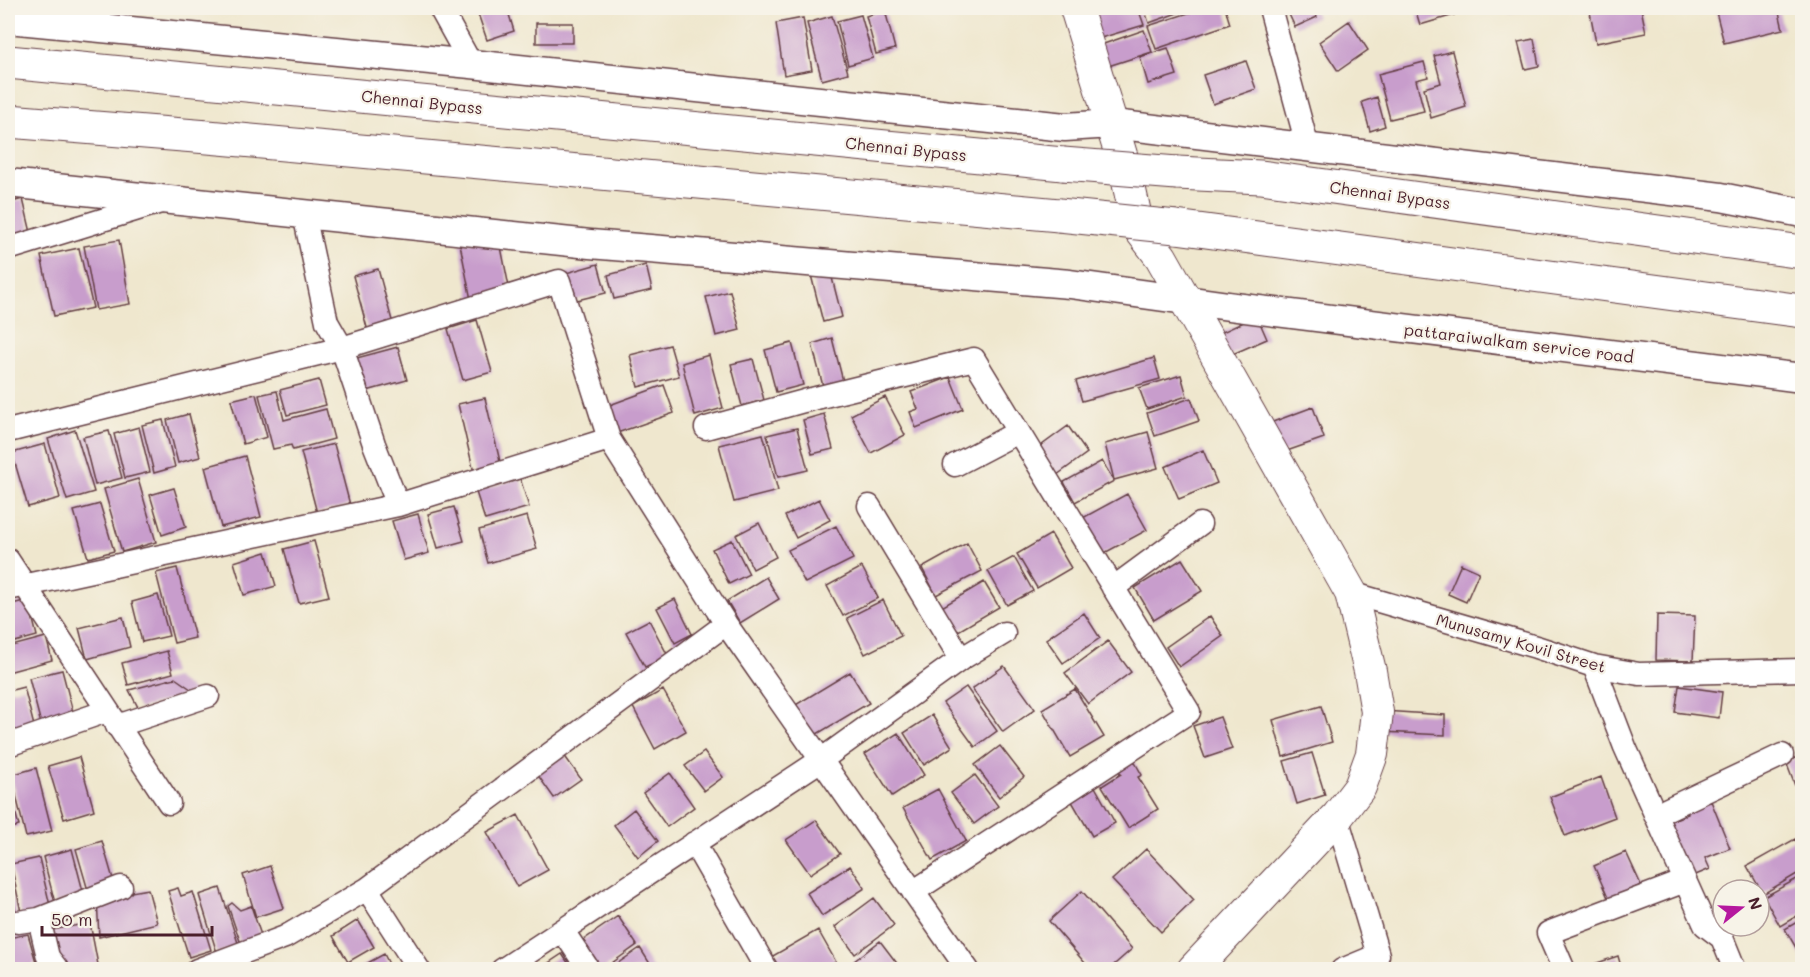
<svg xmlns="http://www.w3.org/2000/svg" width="1810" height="977" viewBox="0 0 1810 977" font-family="Mali,sans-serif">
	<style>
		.building { fill: #c89dcc }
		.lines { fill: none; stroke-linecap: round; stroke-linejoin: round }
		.minor-casing { stroke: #633d43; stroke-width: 25 }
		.tertiary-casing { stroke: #633d43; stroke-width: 31 }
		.secondary-casing { stroke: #633d43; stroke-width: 34 }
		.trunk-casing { stroke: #633d43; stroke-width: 35 }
		.minor { stroke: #fff; stroke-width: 22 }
		.tertiary { stroke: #fff; stroke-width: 28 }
		.secondary { stroke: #fff; stroke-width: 32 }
		.trunk { stroke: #fff; stroke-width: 33 }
		.trunk-bridge-casing { stroke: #633d43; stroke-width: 35; stroke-linecap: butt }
		.trunk-bridge { stroke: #fff; stroke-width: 33 }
		.labels { text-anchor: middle; stroke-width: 4.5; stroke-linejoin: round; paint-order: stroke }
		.street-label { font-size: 16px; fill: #4a1f2b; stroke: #f7f3e8 }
	</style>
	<rect width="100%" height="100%" fill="#f7f3e8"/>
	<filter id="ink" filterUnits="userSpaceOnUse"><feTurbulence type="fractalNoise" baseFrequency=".0167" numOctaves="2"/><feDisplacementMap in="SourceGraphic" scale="12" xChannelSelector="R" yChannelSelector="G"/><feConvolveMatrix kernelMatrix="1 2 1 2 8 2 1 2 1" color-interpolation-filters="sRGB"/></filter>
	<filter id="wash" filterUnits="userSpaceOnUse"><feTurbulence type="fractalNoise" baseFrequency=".008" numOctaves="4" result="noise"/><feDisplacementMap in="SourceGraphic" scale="24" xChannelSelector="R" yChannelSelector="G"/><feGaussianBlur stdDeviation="1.35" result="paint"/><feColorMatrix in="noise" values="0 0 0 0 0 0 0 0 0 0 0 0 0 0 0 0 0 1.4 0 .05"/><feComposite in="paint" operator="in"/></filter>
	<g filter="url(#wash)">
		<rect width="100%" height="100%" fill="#efe7ce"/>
		<g id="blocks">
			<path class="building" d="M476,8H507L514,31L487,40Z
				M1116,8H1138L1144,25L1094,40L1087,16Z
				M1144,8H1182L1183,11L1149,23Z
				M1204,8H1225L1230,24L1156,49L1148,26Z
				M1286,8H1313L1317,17L1295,27Z
				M1415,8H1452L1454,15L1420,25Z
				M1508,8H1533L1510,14Z
				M1611,8H1641L1646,33L1596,43L1590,12Z
				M1715,8H1778L1783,29L1724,43Z
				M885,10L895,49L876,54L866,16Z
				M861,15L873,58L848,65L837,21Z
				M832,16L848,73L822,80L807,23Z
				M803,18L812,70L784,75L776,23Z
				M1349,21L1368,50L1338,71L1319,42Z
				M536,23H573V43H536Z
				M1144,30L1152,52L1102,68L1095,47Z
				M1534,39L1539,66L1525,69L1518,42Z
				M1168,48L1177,75L1148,84L1140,57Z
				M1452,51L1466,107L1431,118L1424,88L1441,83L1434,56Z
				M1246,61L1256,89L1213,104L1203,75Z
				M1424,62L1428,77L1416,80L1424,111L1390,119L1378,74Z
				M1377,97L1385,126L1370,131L1362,102Z
				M23,199L32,237L8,243V203Z
				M499,237L510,292L471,300L460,244Z
				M119,240L130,304L96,310L84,246Z
				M79,248L93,308L54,316L41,256Z
				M598,264L606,293L573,301L566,273Z
				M646,265L652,290L614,299L608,275Z
				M378,269L394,328L369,335L353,276Z
				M830,270L842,317L823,322L811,275Z
				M730,291L740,330L716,336L706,297Z
				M1257,316L1267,339L1228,356L1218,334Z
				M477,320L492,372L463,380L448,329Z
				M832,338L844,385L824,390L812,344Z
				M792,343L803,385L776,392L765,350Z
				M670,345L679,376L638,387L630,355Z
				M398,347L407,380L363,392L353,359Z
				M709,355L723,408L695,416L682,363Z
				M1154,358L1160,379L1082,401L1076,381Z
				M753,359L764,400L742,406L731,364Z
				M1181,375L1187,396L1147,409L1139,388Z
				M950,377L963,409L916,428L910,412L918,409L911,392Z
				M319,380L326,405L287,415L280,390Z
				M664,385L674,413L617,433L607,406Z
				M277,391L284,420L326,409L334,439L293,450L291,445L273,449L259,395Z
				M256,394L267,437L243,444L231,400Z
				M885,397L905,435L871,453L851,415Z
				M485,398L502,470L475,477L458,404Z
				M1191,398L1199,421L1155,436L1147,413Z
				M1313,407L1324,438L1281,453L1270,423Z
				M189,414L200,457L178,463L167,420Z
				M824,414L833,449L812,454L803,420Z
				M163,420L175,467L154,473L142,425Z
				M1068,426L1087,453L1057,475L1038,448Z
				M139,427L150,472L125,478L114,434Z
				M797,428L808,470L778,477L767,435Z
				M75,430L94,492L67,500L48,439Z
				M109,431L122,478L95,485L83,437Z
				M1148,432L1158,468L1114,480L1105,444Z
				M763,434L778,491L734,502L719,445Z
				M45,444L60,498L28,507L12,453Z
				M334,444L350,505L317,513L301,452Z
				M1203,450L1217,483L1179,499L1165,467Z
				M245,456L261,517L221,527L205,467Z
				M1102,461L1114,481L1075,502L1064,482Z
				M520,478L529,507L485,520L476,492Z
				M138,479L156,542L122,552L104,489Z
				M174,488L186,527L162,535L150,495Z
				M1127,494L1147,530L1099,556L1079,520Z
				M819,499L830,520L796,538L785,516Z
				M100,504L114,551L88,558L74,511Z
				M454,507L464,541L438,548L428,514Z
				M418,514L429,553L404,560L392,521Z
				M527,516L537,549L488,563L479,530Z
				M759,523L776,557L753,569L736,535Z
				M836,526L853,559L805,583L788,550Z
				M1051,534L1071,568L1037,588L1017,554Z
				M732,540L749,574L729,584L712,549Z
				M314,541L329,596L299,603L284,549Z
				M967,543L982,571L936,595L922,568Z
				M266,552L276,586L244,595L234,562Z
				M1014,557L1033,591L1007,605L988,571Z
				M1182,559L1202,591L1154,620L1135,588Z
				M1461,564L1479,572L1466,602L1448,594Z
				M862,567L878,598L843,616L827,586Z
				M177,568L195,638L174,643L156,573Z
				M766,577L779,599L740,623L727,601Z
				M984,582L999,607L955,633L940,608Z
				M158,595L169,636L142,642L132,602Z
				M675,599L692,634L675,643L657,608Z
				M28,600L37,636L11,643L8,629V605Z
				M883,600L901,636L865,654L847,618Z
				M1084,613L1100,638L1063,663L1046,639Z
				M1657,615L1695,616L1693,661L1656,660Z
				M1210,616L1223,636L1179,667L1166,647Z
				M123,617L130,647L87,659L79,628Z
				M649,620L668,656L645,667L626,632Z
				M46,637L52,660L8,672V647Z
				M1108,641L1131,672L1088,704L1065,673Z
				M167,651L173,673L128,685L122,663Z
				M1004,666L1035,709L1003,732L972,689Z
				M62,670L74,716L41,724L29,678Z
				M850,672L869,703L807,740L789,709Z
				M175,678L195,692L139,709L129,690Z
				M1679,686L1722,692L1719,718L1675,712Z
				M24,687L34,726L8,733V691Z
				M966,687L997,731L975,747L943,703Z
				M1075,689L1104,737L1070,757L1042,709Z
				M663,690L686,731L655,749L633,707Z
				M1321,706L1332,742L1283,757L1273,720Z
				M1383,711L1445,715V735L1382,732Z
				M932,715L952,747L924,765L904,733Z
				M1220,717L1232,749L1205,758L1193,726Z
				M898,733L924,775L892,796L865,754Z
				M1000,746L1024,777L999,797L975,765Z
				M704,752L723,777L704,791L685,766Z
				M1312,753L1325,795L1297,804L1284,761Z
				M564,755L581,779L554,798L537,774Z
				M1802,755V804L1786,762Z
				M79,757L94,810L64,819L48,766Z
				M1133,759L1142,775L1138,777L1158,809L1128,828L1102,786L1121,774L1118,769Z
				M36,768L52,831L26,837L11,775Z
				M670,773L694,807L667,827L643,793Z
				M975,775L998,806L974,824L951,793Z
				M1601,777L1615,817L1565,836L1550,797Z
				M1094,785L1115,823L1092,836L1070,798Z
				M8,789H9L19,826L8,829Z
				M938,789L966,841L932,860L903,808Z
				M1711,801L1730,848L1705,858L1710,869L1686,879L1663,824L1688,814L1686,811Z
				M634,809L658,841L638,857L614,825Z
				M518,815L548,870L517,887L487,832Z
				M816,820L840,854L810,874L786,840Z
				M1795,839L1802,851V871L1763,894L1747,866Z
				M102,841L115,886L89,894L76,849Z
				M72,849L84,895L55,903L43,857Z
				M1146,849L1194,900L1161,932L1112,880Z
				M1626,852L1641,885L1609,900L1594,866Z
				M39,858L51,910L22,917L11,864Z
				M270,866L284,908L256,917L243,875Z
				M850,866L865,888L822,916L807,893Z
				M1802,876V913L1780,926L1764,897Z
				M8,882L18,919L8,921Z
				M178,888L181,896L193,892L211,950L189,957L168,891Z
				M220,888L239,946L217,953L199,895Z
				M148,889L157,923L99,937L97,898Z
				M1082,891L1132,949L1108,970H1091L1049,921Z
				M874,898L894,925L855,954L835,927Z
				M232,903L240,910L251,906L263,941L242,947L228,906Z
				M618,916L637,945L602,970H596L579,943Z
				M1802,919V958L1785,929Z
				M358,920L374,947L348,962L333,936Z
				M90,923L99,970H63L46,931Z
				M818,930L836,962L823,970H778L771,957Z
				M28,934L36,962L33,965L34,970H8V938Z
				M880,941L899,966L895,970H858L853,962Z
				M640,948L654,970H608Z
				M384,954L392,970H355Z
				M562,954L573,970H538Z
				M1618,956L1622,970H1579V969Z"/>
		</g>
	</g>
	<g filter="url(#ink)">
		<use href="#blocks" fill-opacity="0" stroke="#633d43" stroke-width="1.5"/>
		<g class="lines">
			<g class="minor-casing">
				<path id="minor" d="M440,8L471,64
					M1270,8L1308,148
					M8,249L164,201
					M706,428L804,401L974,359L1189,712L913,892
					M8,431L342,348L327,322L304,214
					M609,439L726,624L968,970
					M955,465L1018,432
					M8,560L169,803
					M1113,588L1200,524
					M8,589L398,505L609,439L559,281L342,348L374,444L398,505
					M1351,593L1536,647L1594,666L1639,674L1802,670
					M961,659L1004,633
					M1594,666L1625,747L1705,925L1722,938L1735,970
					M117,726L208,696
					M8,745L107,711
					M1655,815L1782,755
					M1337,817L1378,955L1342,970
					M694,843L767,970
					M39,919L121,887
					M18,922L39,919L48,957L58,970
					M563,931L589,970
					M197,970L285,937L367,889
					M419,970L367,889L726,624
					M502,970L821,760L961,659L869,506
					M1564,970L1548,933L1685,881"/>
			</g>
			<g class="tertiary-casing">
				<path id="tertiary" d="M8,19L471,64L1065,127L1113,124L1721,197L1802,213
					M8,183L590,244L1070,284L1236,307L1802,378"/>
			</g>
			<g class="secondary-casing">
				<path id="secondary" d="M1076,8L1125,168L1138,227L1161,257L1351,593L1370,671L1377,712L1372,754L1360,787L1337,817L1193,970"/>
			</g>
			<g class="trunk-casing">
				<path id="trunk" d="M8,62L1063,164
					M8,121L208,137L1059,215
					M1177,173L1261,177L1802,252
					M1176,227L1802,311"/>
			</g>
			<use href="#minor" class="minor"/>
			<use href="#tertiary" class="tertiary"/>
			<use href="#secondary" class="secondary"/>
			<use href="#trunk" class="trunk"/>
			<g class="trunk-bridge-casing">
				<path id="trunk-bridge" d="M1063,164L1177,173
					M1059,215L1176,227"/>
			</g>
			<use href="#trunk-bridge" class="trunk-bridge"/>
		</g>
	</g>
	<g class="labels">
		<g class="street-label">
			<text transform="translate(422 102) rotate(6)" y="6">Chennai Bypass</text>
			<text transform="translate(906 149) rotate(6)" y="6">Chennai Bypass</text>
			<text transform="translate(1390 195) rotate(8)" y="6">Chennai Bypass</text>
			<text transform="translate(1519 343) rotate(7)" y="6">pattaraiwalkam service road</text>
			<text transform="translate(1521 643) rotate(16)" y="6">Munusamy Kovil Street</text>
		</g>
	</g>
	<rect width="1810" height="977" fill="none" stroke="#f7f3e8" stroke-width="30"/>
	<g transform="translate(1741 908) rotate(72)"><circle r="28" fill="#f7f3e8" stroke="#b29e9c" stroke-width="1.5"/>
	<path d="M0-4.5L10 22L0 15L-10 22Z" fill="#b5179e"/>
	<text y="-9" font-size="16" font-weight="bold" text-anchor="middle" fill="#4a1f2b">N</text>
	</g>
	<path d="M42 926v9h170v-9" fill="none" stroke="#4a1f2b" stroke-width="3"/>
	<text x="51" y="926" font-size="18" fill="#4a1f2b" stroke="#f7f3e8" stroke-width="4.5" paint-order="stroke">50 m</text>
</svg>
